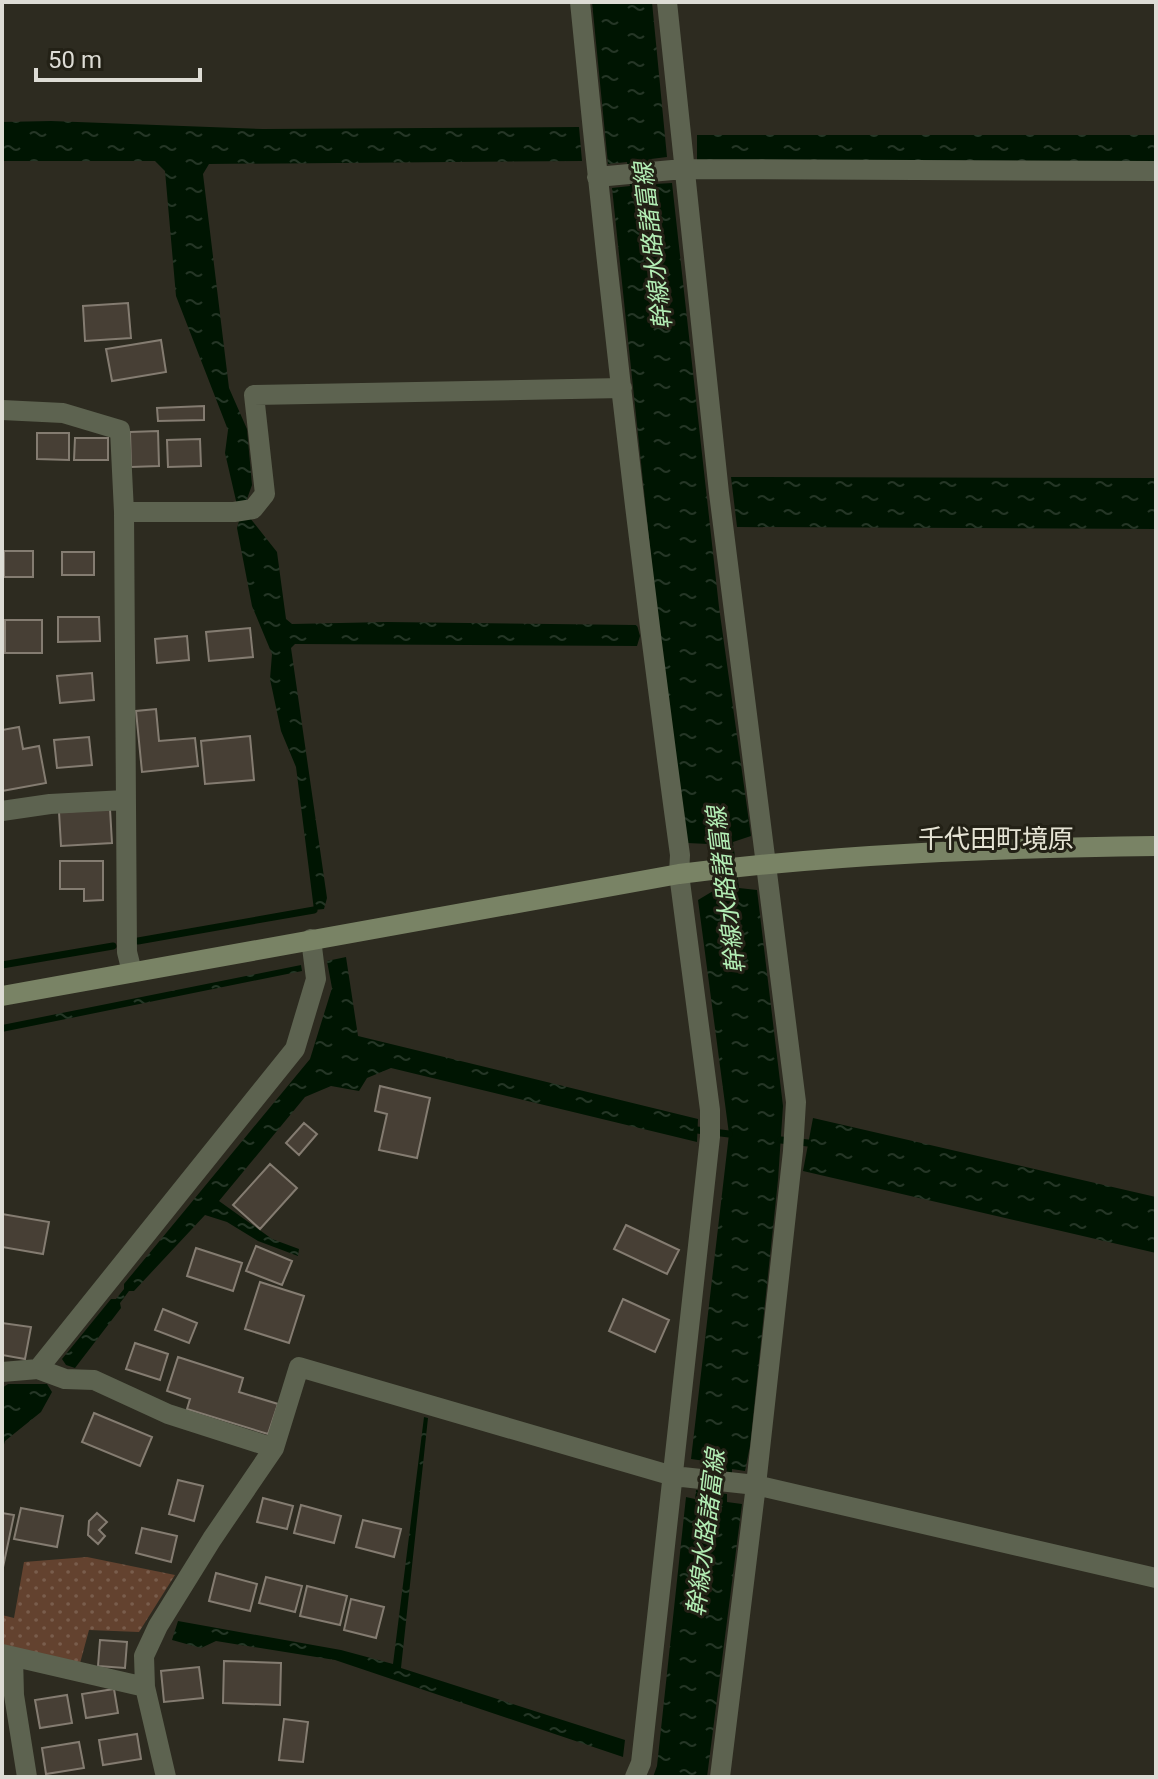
<svg xmlns="http://www.w3.org/2000/svg" width="1158" height="1779" viewBox="0 0 1158 1779" font-family="Roboto,'Noto Sans JP',sans-serif">
	<style>
		.garden { fill: url(#garden-dots) }
		.water { fill: url(#water-ripples) }
		.lines { fill: none; stroke-linecap: round; stroke-linejoin: round }
		.stream { stroke: #001502; stroke-width: 7 }
		.building { fill: #473f35; stroke: #847c71; stroke-width: 2 }
		.street { stroke: #5d6350; stroke-width: 20 }
		.secondary { stroke: #798365; stroke-width: 20 }
		.labels { text-anchor: middle; stroke-width: 6; stroke-linejoin: round; paint-order: stroke }
		.water-label { font-size: 24px; font-style: italic; fill: #b3eeb5; stroke: #232116 }
		.quarter-label { font-size: 26px; fill: #e5e3d4; stroke: #232116 }
	</style>
	<defs>
		<pattern id="garden-dots" width="8" height="8" patternUnits="userSpaceOnUse" patternTransform="scale(2)"><rect width="8" height="8" fill="#63422f"/><path d="M2 2h.1M6 6h.1" fill="none" stroke="#795d4c" stroke-width="1.8" stroke-linecap="round"/></pattern>
		<pattern id="water-ripples" width="26" height="14" patternUnits="userSpaceOnUse" patternTransform="scale(2)"><rect width="26" height="14" fill="#001502"/><path d="M2 4q2-2 4 0t4 0M15 11q2-2 4 0t4 0" fill="none" stroke="#253626"/></pattern>
	</defs>
	<rect width="100%" height="100%" fill="#2d2b20"/>
	<path class="garden" d="M87,1557L175,1575L139,1632L89,1630L79,1667L2,1660V1615L14,1618L24,1562Z"/>
	<path class="water" d="M592,2H652L667,157L651,159L654,184L672,183L719,607L751,836L733,842L739,888L757,890L783,1106L778,1180L750,1446L745,1471L732,1469V1474L704,1469L705,1461L691,1459L729,1134L698,900L713,891L708,844L687,843L659,633L612,188L630,186L627,162L608,164Z
		M51,121L263,129L579,127L582,161L209,164L203,174L229,388L247,429L252,485L247,499L250,518L277,552L286,619L292,624L387,622L637,625L640,636L637,646L295,644L291,648L327,898L324,909L314,910L296,767L281,731L270,679L272,654L252,606L237,528L240,518L225,453L228,430L176,296L165,171L155,161H2V122Z
		M697,135H1156V161L697,160Z
		M731,477L1156,478V529L737,527Z
		M346,957L358,1036L698,1119L697,1142L391,1068L367,1078L359,1091L331,1086L305,1097L219,1201L272,1239L299,1249L298,1256L258,1241L227,1222L205,1215L134,1291H129L120,1303L121,1308L75,1368L66,1365L62,1359L111,1299H116L124,1289V1284L310,1059L332,988L327,961Z
		M301,965L302,971L2,1032V1025Z
		M813,1118L1156,1197V1253L803,1171Z
		M8,1384H47L52,1392L41,1412L5,1441L2,1452V1388Z
		M424,1417L428,1418L401,1668L625,1740L623,1757L335,1660L216,1641L201,1648L172,1640L178,1621L341,1650L393,1664Z
		M696,1490L727,1494V1502L742,1504L707,1777H653L657,1766L686,1497L695,1499Z"/>
	<g class="lines">
		<path class="stream" d="M138,941L314,910
			M2,965L113,946
			M697,1130L729,1134
			M781,1140L808,1143"/>
	</g>
	<path class="building" d="M128,303L131,338L85,341L83,306Z
		M161,340L166,372L112,381L106,349Z
		M204,406V420L158,421L157,408Z
		M158,431L159,466L131,467L130,432Z
		M37,433H69V460L37,459Z
		M75,438H108V460H74Z
		M200,439L201,466L168,467L167,440Z
		M4,551H33V577H4Z
		M62,552H94V575H62Z
		M58,617H99L100,641L58,642Z
		M5,620H42V653H5Z
		M250,628L253,657L209,661L206,632Z
		M187,636L189,660L157,663L155,639Z
		M92,673L94,700L60,703L57,676Z
		M156,709L159,741L195,738L198,766L142,772L136,711Z
		M19,727L23,749L39,746L46,783L2,791V730Z
		M250,736L254,780L205,784L201,741Z
		M89,737L92,765L57,768L54,740Z
		M110,809L112,843L61,846L59,812Z
		M60,861H103V900L84,901V889H60Z
		M380,1086L430,1098L417,1158L379,1150L387,1114L375,1111Z
		M304,1123L317,1134L299,1155L286,1143Z
		M270,1164L297,1188L260,1229L233,1205Z
		M2,1214L49,1222L43,1254L2,1247Z
		M626,1225L679,1250L667,1274L614,1249Z
		M256,1246L292,1261L282,1285L246,1271Z
		M196,1248L242,1263L233,1291L187,1276Z
		M260,1282L304,1296L289,1343L245,1329Z
		M623,1299L669,1320L655,1352L609,1331Z
		M163,1309L197,1323L189,1343L155,1330Z
		M2,1323L31,1327L25,1359L2,1355Z
		M135,1343L168,1354L160,1380L126,1369Z
		M178,1357L243,1378L239,1392L278,1404L268,1434L187,1409L190,1399L167,1391Z
		M94,1413L152,1437L140,1466L82,1442Z
		M178,1480L203,1486L194,1521L169,1514Z
		M263,1498L293,1506L287,1529L257,1522Z
		M301,1505L341,1516L334,1543L294,1533Z
		M21,1508L63,1516L57,1547L14,1539Z
		M2,1513L14,1515L2,1572Z
		M97,1513L107,1522L99,1530L105,1536L98,1544L88,1535L89,1521Z
		M363,1520L401,1529L394,1557L356,1547Z
		M142,1528L177,1536L171,1562L136,1553Z
		M216,1573L257,1584L250,1611L209,1601Z
		M266,1577L302,1586L295,1612L259,1603Z
		M307,1586L347,1596L340,1625L300,1616Z
		M351,1599L384,1607L376,1638L344,1630Z
		M100,1640L127,1642L125,1668L98,1666Z
		M224,1661L281,1663L280,1705L223,1703Z
		M199,1667L203,1698L164,1702L161,1671Z
		M114,1689L118,1713L86,1718L82,1694Z
		M67,1695L72,1723L40,1728L35,1700Z
		M284,1719L308,1722L303,1762L279,1760Z
		M137,1734L141,1759L103,1765L99,1740Z
		M79,1742L84,1768L46,1774L42,1748Z"/>
	<g class="lines">
		<path class="street" d="M580,2C608,287 641,571 680,855L679,874L710,1110V1137L641,1763L635,1777
			M667,2L719,493L796,1102L793,1151L756,1485L720,1777
			M597,177L683,169L1156,171
			M2,410L63,413L120,430L124,512L127,952L132,972
			M124,512H234L253,509L265,494L254,395L622,388
			M2,811L50,804L125,800
			M38,1369L295,1049L316,979L311,939
			M2,1372L38,1369L65,1379L94,1380L168,1414L274,1448
			M2,1654L145,1687
			M13,1657L14,1695L27,1777
			M166,1777L145,1687L144,1656L158,1626L212,1539L274,1448L299,1367L673,1476L756,1485L1156,1578"/>
		<path class="secondary" d="M2,996L679,874C837,854 997,848 1156,846"/>
	</g>
	<g class="labels">
		<g class="water-label">
			<text transform="translate(653 246) rotate(-97)" y="8">幹線水路諸富線</text>
			<text transform="translate(726 890) rotate(-97)" y="8">幹線水路諸富線</text>
			<text transform="translate(706 1533) rotate(-83)" y="8">幹線水路諸富線</text>
		</g>
		<g class="quarter-label">
			<text x="996" y="848">千代田町境原</text>
		</g>
	</g>
	<rect width="1158" height="1779" fill="none" stroke="#dddcd5" stroke-width="8"/>
	<path d="M36 68v12h164v-12" fill="none" stroke="#dddcd5" stroke-width="4"/>
	<text x="48" y="68" font-size="24" fill="#dddcd5" stroke="#232116" stroke-width="6" paint-order="stroke">50 m</text>
</svg>
